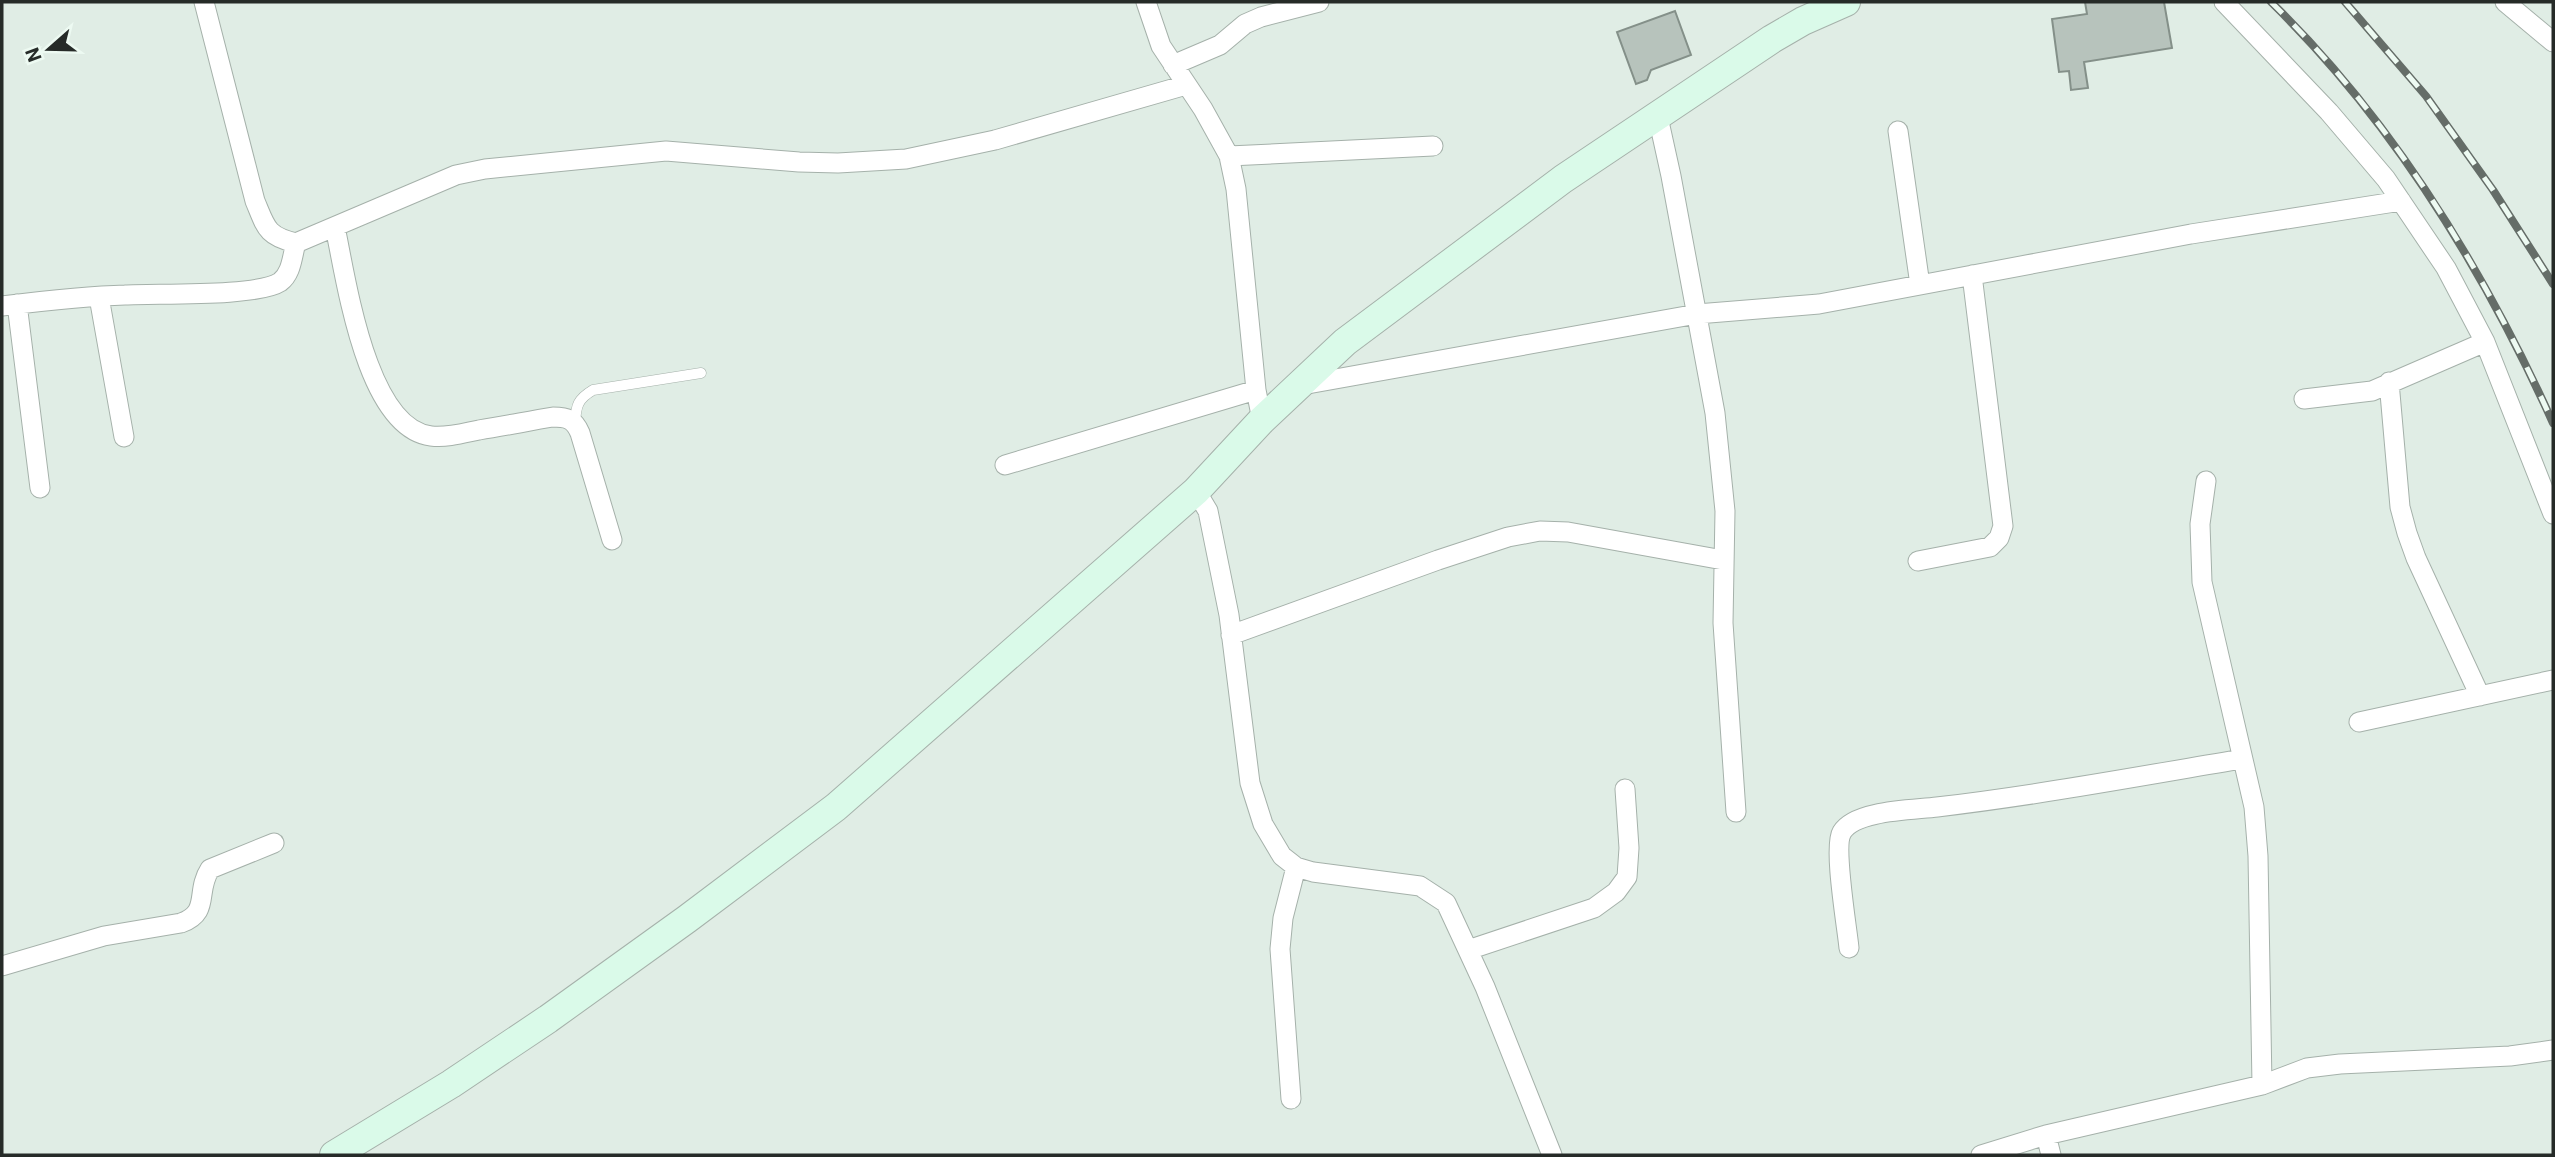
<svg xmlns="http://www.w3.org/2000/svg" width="2555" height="1157" viewBox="0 0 2555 1157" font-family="Roboto,sans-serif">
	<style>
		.building { fill: #b7c3bc; stroke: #849089; stroke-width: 2 }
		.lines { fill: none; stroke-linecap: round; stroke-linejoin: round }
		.lane-casing { stroke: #a5b1aa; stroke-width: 11 }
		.street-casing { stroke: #a5b1aa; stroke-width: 21 }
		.secondary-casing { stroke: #a5b1aa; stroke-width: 30 }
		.lane { stroke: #fff; stroke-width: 10 }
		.street { stroke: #fff; stroke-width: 19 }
		.secondary { stroke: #dafae9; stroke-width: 28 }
		.rail-casing { stroke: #656d68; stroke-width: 8 }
		.rail { stroke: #edfaf2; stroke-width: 5; stroke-dasharray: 16; stroke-linecap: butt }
	</style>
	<rect width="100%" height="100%" fill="#e0ede5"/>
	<path class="building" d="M2085,2H2164L2172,48L2084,62L2088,88L2071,90L2069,71L2059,72L2052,19L2087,14Z
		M1675,11L1691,55L1651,70L1647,80L1636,84L1617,32Z"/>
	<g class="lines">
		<g class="lane-casing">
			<path id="lane" d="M575,423C576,405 578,399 593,390L701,373"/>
		</g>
		<g class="street-casing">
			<path id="street" d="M204,2L255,201C266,227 266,236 296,243L456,175L485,169L666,151L799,162L838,163L906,159L995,140L1186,85
				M1146,2L1161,46L1203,109L1229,156L1236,189L1256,390L1262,420
				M2224,2L2329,112L2386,179L2446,268L2485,342L2553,514
				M2505,2L2553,42
				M1173,65L1220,45L1245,24L1261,17L1319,2
				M1658,117L1671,176L1715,413L1725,511L1723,623L1736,812
				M1898,131L1920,285
				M1229,156L1433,146
				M335,227C346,278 366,428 431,436C447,438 464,433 479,430C504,426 529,421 553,417C567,417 574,419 580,433L612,540
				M99,297L124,437
				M17,304L40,488
				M2,306C43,301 84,296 125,295C156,293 257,297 280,282C292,273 292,256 296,243
				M2389,382L2400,507L2407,533L2416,558L2480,696
				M1302,385L1697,314L1819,304L2191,234L2401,201
				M2304,399L2372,391L2485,342
				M1005,465L1256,390
				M2206,481L2200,524L2202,582L2254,807L2258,856L2262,1085
				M1196,491L1208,511L1229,615L1250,783L1263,824L1282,856L1296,867L1313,872L1420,886L1446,903L1485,987L1552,1155
				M1918,561L1990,547L1999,538L2003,526L1972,275
				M1231,635L1438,560L1508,537L1540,531L1568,532L1723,560
				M2359,722L2553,680
				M1849,948C1847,927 1833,846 1842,832C1855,810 1914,810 1937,807C2039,795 2141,776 2242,759
				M1468,950L1594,908L1616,892L1627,877L1629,848L1625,789
				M2,966L104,936L181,923C211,912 195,892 210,869L274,843
				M1291,1099L1280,949L1283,918L1296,867
				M2046,1135L2051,1155
				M1981,1155L2046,1135L2262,1085L2307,1068L2340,1064L2510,1056L2553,1050"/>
		</g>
		<g class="secondary-casing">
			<path id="secondary" d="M334,1155L451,1084L548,1019L687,919L836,807L1196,491L1262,420L1345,342L1563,179L1772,39L1803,21L1846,2"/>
		</g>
		<use href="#lane" class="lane"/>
		<use href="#street" class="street"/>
		<use href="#secondary" class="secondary"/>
		<g class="rail-casing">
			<path id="rail" d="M2271,2C2393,121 2483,268 2553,423
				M2345,2L2426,96L2493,190L2553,284"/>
		</g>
		<use href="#rail" class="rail"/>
	</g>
	<rect width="2555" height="1157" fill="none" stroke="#262b28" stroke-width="7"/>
	<g transform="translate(49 49) rotate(250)" stroke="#edfaf2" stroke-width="5" paint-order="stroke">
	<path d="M0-5L12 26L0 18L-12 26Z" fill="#262b28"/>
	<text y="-10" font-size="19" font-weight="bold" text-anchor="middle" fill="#262b28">N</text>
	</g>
</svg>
